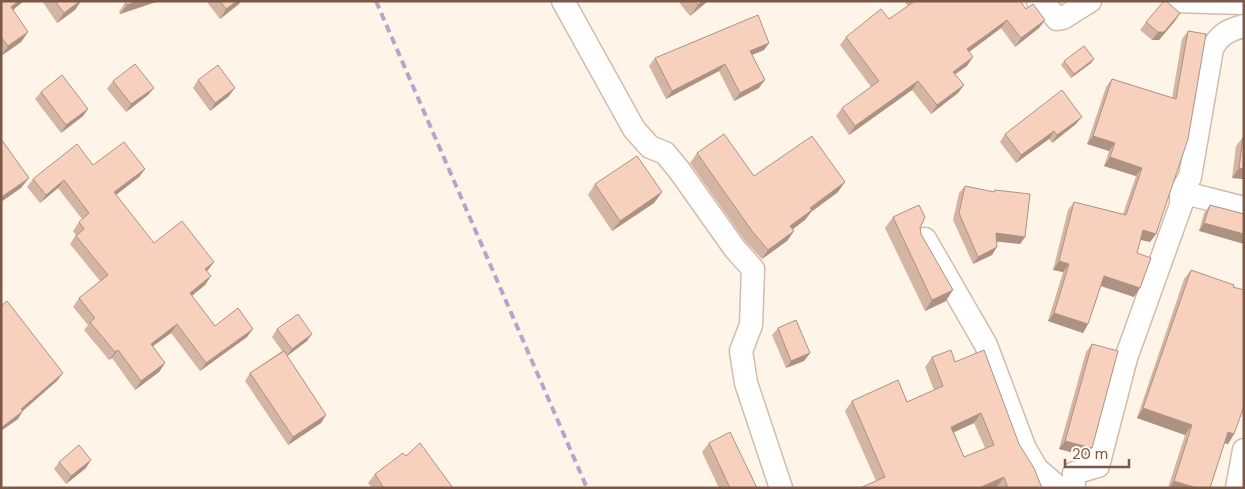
<svg xmlns="http://www.w3.org/2000/svg" width="1245" height="489" viewBox="0 0 1245 489" font-family="'DM Sans',sans-serif">
	<style>
		.lines { fill: none; stroke-linecap: round; stroke-linejoin: round }
		.minor-casing { stroke: #d3bbac; stroke-width: 25 }
		.minor { stroke: #fff; stroke-width: 22 }
		.rail { stroke: #b7a4cb; stroke-width: 4; stroke-dasharray: 8 5; stroke-linecap: butt }
		.wall { fill: #d4b4a3; fill-rule: evenodd }
		.shaded-wall { fill: #ad9284 }
		.building { fill: #f7d1bd; stroke: #ad9284; fill-rule: evenodd }
	</style>
	<rect width="100%" height="100%" fill="#fef5e8"/>
	<g class="lines">
		<g class="minor-casing">
			<path id="minor" d="M563,1L634,129L650,147L665,153L679,170L735,249L753,269L751,325L741,351L746,383L781,488
				M1038,1L1048,8L1057,19L1063,18L1090,1
				M1174,1L1244,3
				M1181,192L1244,208
				M925,239L986,345L1025,449L1037,469L1059,488
				M1074,488V473L1098,466L1126,358L1181,205V192L1190,177L1212,49C1219,35 1228,30 1244,26
				M1237,488L1244,450"/>
		</g>
		<use href="#minor" class="minor"/>
		<path class="rail" d="M376,1L587,488"/>
	</g>
	<path class="wall" d="M1,1H24L13,10L28,32L21,42L1,56Z
		M42,1H81L75,10L57,23Z
		M126,1H159L120,14L119,12Z
		M206,1H241L239,4L220,19Z
		M678,1H708L690,16Z
		M904,1H1020L1026,9L1045,20L1039,28L1015,47L1001,28L969,52L967,66L955,74L964,85L958,93L931,114L912,90L849,135L836,116L842,108L871,87L840,45L846,37L889,19L908,6Z
		M1180,13L1175,21L1159,40H1152L1140,30L1146,22Z
		M1188,31L1156,234L1150,242L1141,240L1137,253L1134,297L1101,286L1088,324L1083,333L1048,321L1063,272L1053,270L1068,210L1074,202L1123,214L1136,176L1104,166L1109,151L1087,144L1106,87L1112,79L1172,98L1182,39Z
		M769,43L764,50L752,55L759,88L734,101L719,71L666,99L649,66L655,58Z
		M1094,59L1091,63L1071,78L1061,65L1064,61Z
		M198,80L229,96L210,111L193,88Z
		M113,81L148,95L126,112L107,89Z
		M41,92L88,109L83,116L61,133L35,99Z
		M1076,124L1052,143L1049,139L1016,163L1000,142L1005,134Z
		M1244,130V179L1232,178L1236,146L1243,137Z
		M697,153L754,176L838,192L811,212L805,220L792,229L794,231L787,241L762,259L745,241L690,163Z
		M93,165L145,169L139,177L116,195L154,243L214,262L207,271L205,285L192,296L215,326L247,337L200,371L171,333L153,346L165,363L159,372L135,390L112,358L109,360L84,330L88,325L73,307L79,298L100,281L70,244L76,235L73,231L79,222L82,219L58,188L40,203L27,187L33,179Z
		M595,184L662,192L654,203L612,231L588,195Z
		M965,186L993,192L995,190L1025,237L1020,244L997,241L992,255L973,264L953,220L959,193Z
		M1210,205L1244,214L1199,231L1204,213Z
		M893,217L920,228L921,234L946,301L925,311L885,228Z
		M1191,270L1233,287L1234,434L1228,444L1224,443L1210,488H1168L1185,435L1137,418L1184,279Z
		M778,328L810,353L804,361L786,368L772,335Z
		M277,329L307,341L287,356L326,415L321,423L288,445L245,381L250,373L282,351L272,337Z
		M1092,344L1086,456L1059,449L1086,352Z
		M932,357L955,362L1019,444L1042,488H997V487L876,481L845,411L852,401L907,402L934,390L925,367ZM974,423L985,448L964,457L954,432Z
		M709,443L757,488H719L702,452Z
		M406,456L453,488H372L368,483L375,474Z
		M59,462L86,468L66,484L54,469Z"/>
	<path class="shaded-wall" d="M18,1H24L4,17L11,7Z
		M80,1H81L75,10L57,23L64,13Z
		M137,1H159L120,14L127,5Z
		M237,1H241L239,4L220,19L226,9Z
		M702,1H708L690,16L698,5Z
		M1180,13L1175,21L1159,40H1152L1158,32Z
		M1007,20L1001,28L961,58L967,49Z
		M1045,20L1039,28L1015,47L1021,38Z
		M28,32L21,42L1,56L8,46Z
		M769,43L764,50L744,58L750,51Z
		M973,57L967,66L947,80L953,72Z
		M1094,59L1091,63L1071,78L1074,74Z
		M725,64L719,71L666,99L672,91Z
		M765,80L759,88L734,101L740,93Z
		M918,81L912,90L849,135L855,126Z
		M964,85L958,93L931,114L937,105Z
		M154,88L148,95L126,112L131,104Z
		M235,88L229,96L210,111L215,103Z
		M88,109L83,116L61,133L66,125Z
		M1082,117L1076,124L1052,143L1057,135Z
		M1054,131L1049,139L1016,163L1021,155Z
		M1093,136L1115,143L1109,151L1087,144Z
		M1110,157L1142,168L1136,176L1104,166Z
		M1239,168L1244,169V179L1232,178Z
		M145,169L139,177L108,201L114,192Z
		M29,178L21,188L1,202V198L3,196Z
		M64,180L58,188L40,203L46,195Z
		M845,182L838,192L811,212L805,220L784,236L790,226L810,208Z
		M662,192L654,203L612,231L620,221Z
		M1204,223L1244,234V244L1199,231Z
		M1143,230L1156,234L1150,242L1137,239Z
		M794,231L787,241L762,259L768,250Z
		M996,233L1025,237L1020,244L991,241Z
		M997,247L992,255L973,264L978,257Z
		M1059,261L1069,264L1063,272L1053,270Z
		M214,262L208,270L199,277L205,269Z
		M211,276L205,285L184,302L190,293Z
		M1104,276L1140,288L1134,297L1098,285Z
		M953,290L946,301L925,311L932,300Z
		M1054,313L1088,324L1083,333L1048,321Z
		M177,324L171,333L145,352L151,344Z
		M253,329L247,337L200,371L206,363Z
		M312,334L307,341L286,357L292,349Z
		M118,350L112,358L109,360L115,352Z
		M810,353L804,361L786,368L791,361Z
		M165,363L159,372L135,390L141,381Z
		M63,373L57,381L16,417L21,409Z
		M1143,408L1192,425L1185,435L1137,418Z
		M23,411L18,419L1,431V428Z
		M981,413L974,423L944,437L951,427Z
		M326,415L321,423L288,445L293,437Z
		M1228,432L1234,434L1228,444L1221,442Z
		M1065,441L1092,448L1086,456L1059,449Z
		M91,460L86,468L66,484L71,476Z
		M1004,477L997,487L995,488H979Z
		M1174,481L1197,488H1169Z"/>
	<path class="building" d="M1,1H18L11,7L28,32L8,46L1,37Z
		M55,1H80L64,13Z
		M126,1H137L127,5L125,2Z
		M220,1H237L226,9Z
		M694,1H702L698,5Z
		M915,1H1020L1026,9L1033,4L1045,20L1021,38L1007,20L967,49L973,57L953,72L964,85L937,105L918,81L855,126L842,108L879,81L846,37L881,9L889,19Z
		M1164,1H1166L1180,13L1164,32H1158L1146,22Z
		M758,15L769,43L750,51L765,80L740,93L725,64L672,91L655,58Z
		M1188,31L1206,34L1188,139L1156,234L1143,230L1137,253L1151,258L1140,288L1104,276L1088,324L1054,313L1069,264L1059,261L1074,202L1126,215L1142,168L1110,157L1115,143L1093,136L1112,79L1176,99Z
		M1084,46L1094,59L1074,74L1064,61Z
		M135,64L154,88L131,104L113,81Z
		M218,65L235,88L215,103L198,80Z
		M62,75L88,109L66,125L41,92Z
		M1062,90L1082,117L1057,135L1054,131L1021,155L1005,134Z
		M724,134L754,176L812,136L845,182L810,208L812,210L790,226L794,231L768,250L752,231L697,153Z
		M1243,137H1244V169L1239,168Z
		M1,139L29,178L3,196L1,193Z
		M124,142L145,169L114,192L154,243L182,221L214,262L205,269L211,276L190,293L215,326L238,308L253,329L206,363L177,324L151,344L165,363L141,381L118,350L115,352L90,322L95,318L79,298L108,275L76,236L84,229L79,222L89,213L64,180L46,195L33,179L77,144L93,165Z
		M637,156L662,192L620,221L595,184Z
		M965,186L994,192L995,190L1030,194L1025,237L996,233L997,247L978,257L959,213Z
		M919,205L925,217L920,228L921,234L953,290L932,300L893,217Z
		M1210,205L1244,214V234L1204,223Z
		M1191,270L1234,285L1233,287L1244,290V406L1234,434L1228,432L1210,488H1197L1174,481L1192,425L1143,408Z
		M7,301L63,373L21,409L23,411L1,428V306Z
		M298,314L312,334L292,349L277,329Z
		M796,320L810,353L791,361L778,328Z
		M1092,344L1118,351L1092,448L1065,441Z
		M951,350L955,362L984,350L1019,444L1034,468L1042,488H1008L1004,477L979,488H860L885,477L852,401L898,380L907,402L943,386L932,357ZM981,413L994,445L964,457L951,427Z
		M284,351L326,415L293,437L250,373Z
		M730,432L757,488H730L709,443Z
		M420,443L453,488H384L375,474L403,453L406,456Z
		M79,445L91,460L71,476L59,462Z"/>
	<rect width="1245" height="489" fill="none" stroke="#7c5848" stroke-width="5"/>
	<path d="M1065 459v8h64v-8" fill="none" stroke="#7c5848" stroke-width="2.5"/>
	<text x="1072" y="459" font-size="15" fill="#7c5848" stroke="#fff9f0" stroke-width="4" paint-order="stroke">20 m</text>
</svg>
